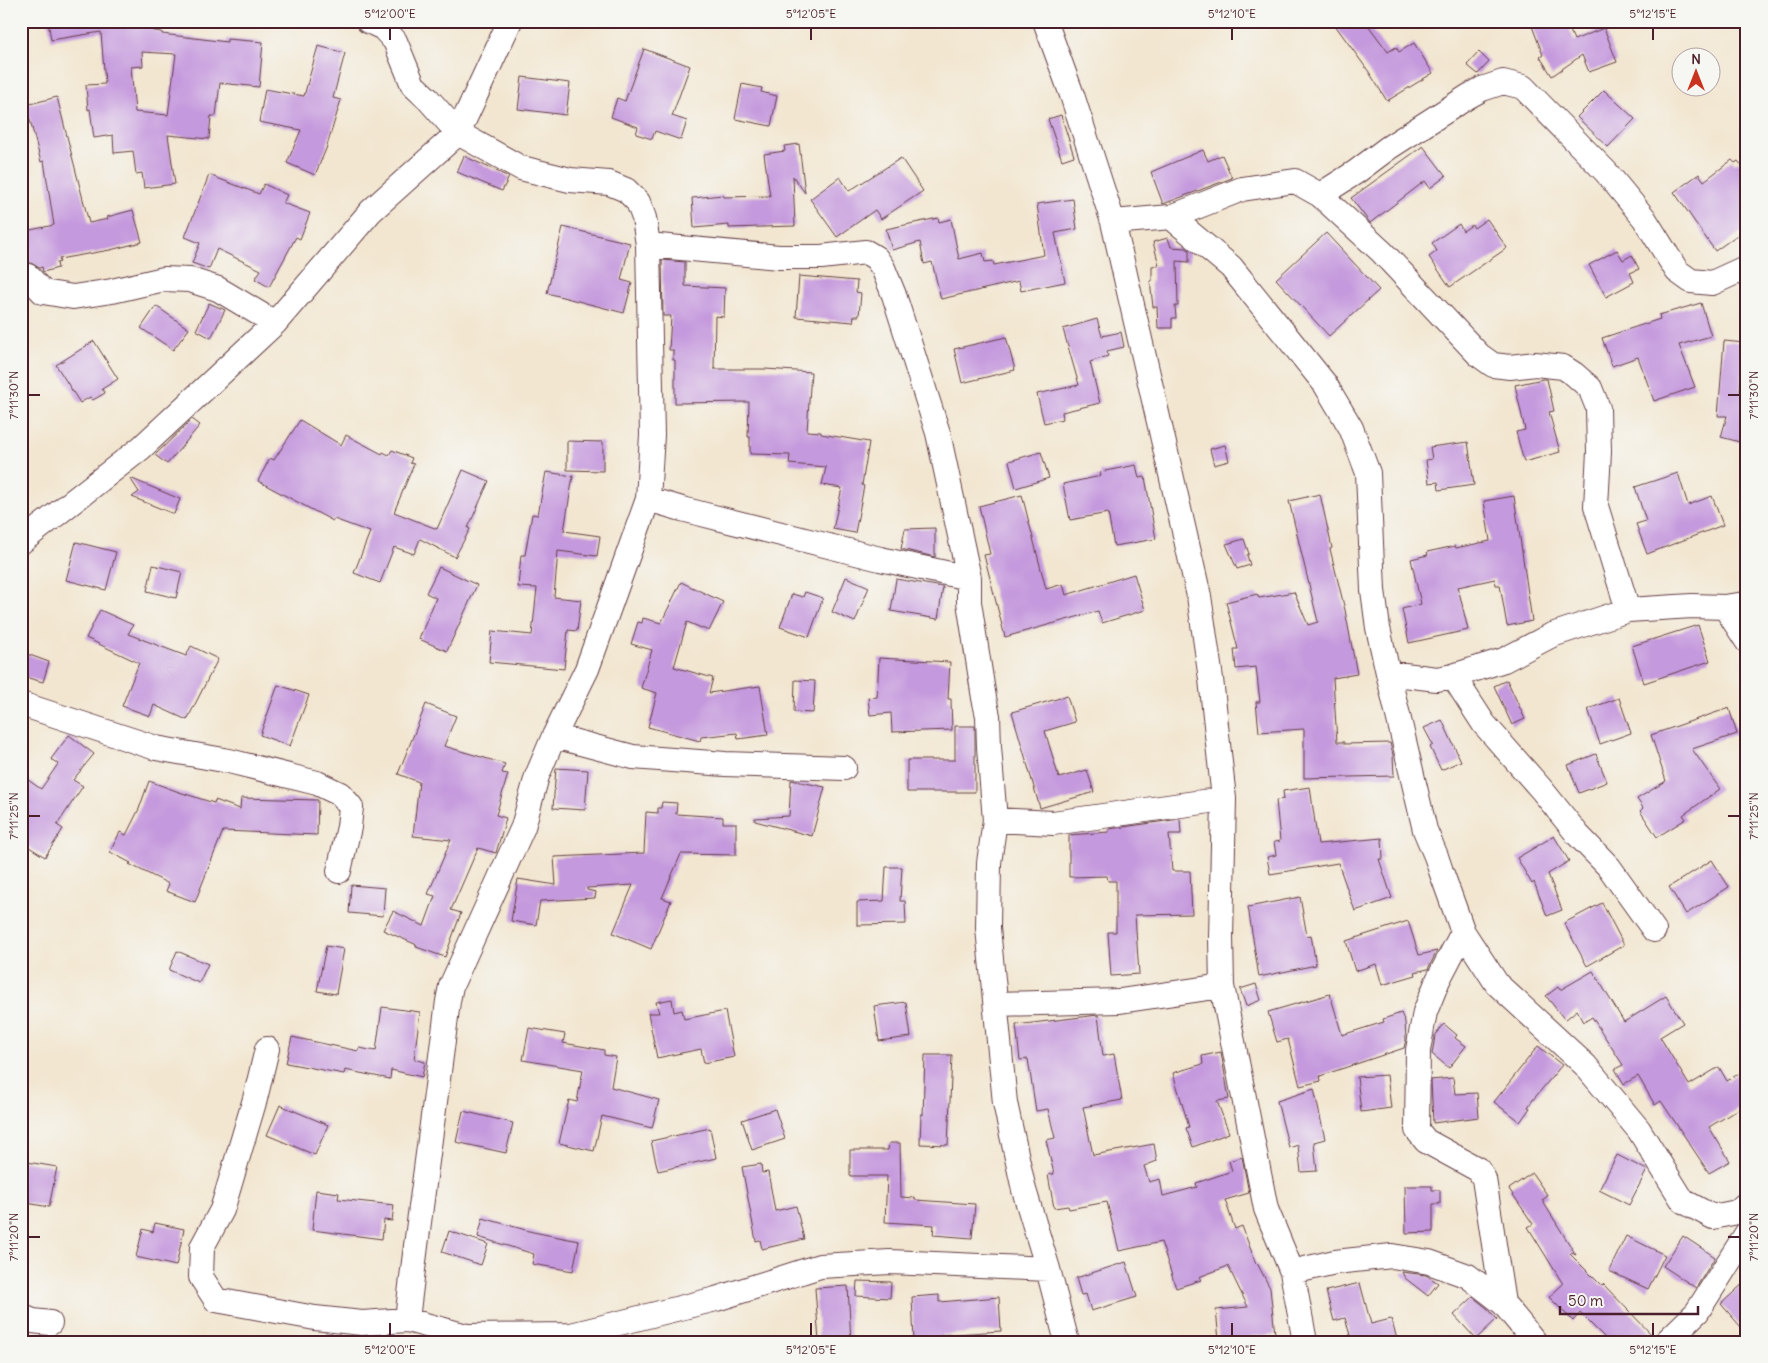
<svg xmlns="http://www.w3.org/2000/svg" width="1768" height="1363" viewBox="0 0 1768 1363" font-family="Delius,sans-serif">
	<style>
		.building { fill: #c599dd; fill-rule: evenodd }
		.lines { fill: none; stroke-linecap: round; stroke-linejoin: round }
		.minor-casing { stroke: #633d44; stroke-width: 26 }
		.minor { stroke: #fff; stroke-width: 24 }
		.ticks { fill: none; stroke: #4a1f2b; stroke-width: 2 }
		.neatline { fill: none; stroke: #4a1f2b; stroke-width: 2 }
		.ticks-label { font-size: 12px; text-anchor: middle; fill: #4a1f2b }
	</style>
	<rect width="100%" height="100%" fill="#f6f6f2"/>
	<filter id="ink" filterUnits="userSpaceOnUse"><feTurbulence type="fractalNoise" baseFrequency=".02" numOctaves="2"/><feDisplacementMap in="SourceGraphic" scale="10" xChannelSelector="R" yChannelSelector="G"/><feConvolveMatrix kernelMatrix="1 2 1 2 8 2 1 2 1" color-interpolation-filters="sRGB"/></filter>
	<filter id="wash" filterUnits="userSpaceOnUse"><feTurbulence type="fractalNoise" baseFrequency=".0096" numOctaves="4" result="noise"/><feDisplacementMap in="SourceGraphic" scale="20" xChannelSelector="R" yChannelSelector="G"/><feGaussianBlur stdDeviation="1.12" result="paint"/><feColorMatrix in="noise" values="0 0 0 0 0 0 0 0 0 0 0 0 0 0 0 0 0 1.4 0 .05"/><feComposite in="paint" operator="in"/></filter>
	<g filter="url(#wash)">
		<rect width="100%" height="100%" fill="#f2e6d0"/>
		<g id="blocks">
			<path class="building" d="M48,21H152L154,31L162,32V34L227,42V39L263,42L259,87L220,83L216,116H211L209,139L168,135L175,184L144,188L142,173L136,174L133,151L114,153L113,135L94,138L90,109L88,110L86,85L105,84L101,32L51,40ZM142,52L176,54L168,115L135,112L131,67L143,66Z
				M1332,21H1365L1388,52L1396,47L1399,52L1414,43L1433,73L1387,101L1369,72Z
				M1530,21H1566L1574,40L1604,28L1617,62L1589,72L1582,55L1552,76L1540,57L1543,55Z
				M318,46L345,53L333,98L341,100L326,149L315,175L287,163L301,130L259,122L265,89L304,96Z
				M644,49L690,66L672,116L687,121L681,140L655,131L652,139L636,134L638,127L611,117L617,98L625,101Z
				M1479,52L1489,62L1478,74L1467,65Z
				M522,77L570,83L566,115L518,109Z
				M742,84L762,88L761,92L777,96L771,126L735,119Z
				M1604,90L1635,119L1608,147L1577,117Z
				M57,97L89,223L108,219L107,217L133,210L142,242L110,250L59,259L60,262L57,263L58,268L43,272L42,267L39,268L31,263H24L23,259H21V232L54,225L44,161L41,162L26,105Z
				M1061,115L1074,156L1062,160L1048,119Z
				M799,144L805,193L793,176L795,226L729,228V225L694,228L692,198L723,195L724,197L770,196L764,154L785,151L784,146Z
				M1423,146L1446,176L1430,188L1425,181L1370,223L1351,198Z
				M1203,150L1208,161L1222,155L1232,178L1163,204L1151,172Z
				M464,156L509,177L502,191L457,172Z
				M901,158L923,191L881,219L875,210L837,237L810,199L840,177L849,191Z
				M1732,160L1735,163L1738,161L1747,171V228L1715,251L1674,192L1699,174L1704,181Z
				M209,175L259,194L264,184L287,195L283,203L310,213L300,239L296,237L269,287L255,279L261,270L217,249L209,269L192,263L200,243L185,237Z
				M1073,199L1077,229L1055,233L1065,282L1021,291L1019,281L941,299L932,262L924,264L920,242L892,250L886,229L938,218L939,222L951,219L959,259L983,253L985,262L993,261L994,265L1044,255L1037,204Z
				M1487,219L1507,248L1450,287L1429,257L1437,251L1432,243L1459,224L1463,231L1472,225L1474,228Z
				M563,227L630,243L621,280L632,283L624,313L547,293Z
				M1326,233L1379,290L1329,336L1276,279Z
				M1168,238L1171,247L1186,248L1189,250V262L1177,261L1178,306H1175L1176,318H1172V328H1158L1157,307H1153L1150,281H1152V266L1159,265L1153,242Z
				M1617,250L1623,260L1632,255L1639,269L1630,273L1634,282L1606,297L1589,265Z
				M662,260L685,262V286L725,288L724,317L715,316L714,369H765L811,372L807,431L821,432V434L869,442L862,485L864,486L855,533L833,529L842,488L822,485L826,467L789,464L790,455L750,454V437H748L749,402L675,403V360H673V350H669L671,316H663Z
				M799,276L857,281L856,292L861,293L859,316H854L853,322L796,317Z
				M209,303L225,310L211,338L196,330Z
				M1701,303L1711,336L1679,345L1695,387L1654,401L1638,357L1612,366L1602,338L1660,319L1659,315Z
				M156,306L189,329L173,350L141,328Z
				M1097,319L1102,336L1121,332L1124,347L1107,351L1108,356L1090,362L1100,403L1062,412L1063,419L1044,423L1037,394L1079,385L1063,329Z
				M1006,337L1015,370L962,383L954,349Z
				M94,341L118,379L102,389L105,393L93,400L90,397L80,403L56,365Z
				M1724,341L1745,343L1740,391L1747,392V444L1721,437L1727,416H1718Z
				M1543,379H1547L1554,411L1549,412L1560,452L1524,462L1516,432L1525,430L1515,385Z
				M192,419L200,425L167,464L155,455Z
				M300,420L341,445L346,435L382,454L383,452L389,455L392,450L412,458L410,463L414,464L394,512L437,529L463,470L489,481L468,528L470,529L455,557L420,539L414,554L394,547L380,583L354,573L370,532L334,519L333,521L258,481L270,458L274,460Z
				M567,441L603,442V471L567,470Z
				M1468,442L1474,485L1439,490L1438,482L1429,483L1426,460L1432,459L1430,447Z
				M1225,445L1229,461L1214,465L1210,449Z
				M1041,452L1049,478L1016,488L1009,461Z
				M1136,465L1139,478L1145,477L1156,539L1114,546L1108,513L1070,520L1063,484L1101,476L1100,472Z
				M546,472L573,476L564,531L600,536L597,556L558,551L554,597L581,600L577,631L568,630L564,669L489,662L492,631L532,635L537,588L518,587L521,555H525L532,514L538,515Z
				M1678,473L1688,505L1712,496L1723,525L1647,554L1636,524L1646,521L1635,487Z
				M130,478L180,499L174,514L132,497L139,492Z
				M1320,494L1332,548L1330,549L1345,610L1357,674L1333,678L1337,742H1344V744L1390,743L1393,755L1394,776L1304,778V729L1259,732L1256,702H1260L1256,667L1236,669L1234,649H1238L1226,602L1257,594L1259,598L1294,592L1308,625L1318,622L1289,501Z
				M1022,495L1046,589L1063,584L1066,595L1134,574L1145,610L1102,623L1098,611L1005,637L984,555L990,554L979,506Z
				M1514,496L1532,621L1507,626L1500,585H1496L1495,579L1458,587L1468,630L1409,643L1402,609L1421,604L1411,559L1428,555L1427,552L1455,546L1456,548L1490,541L1484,501Z
				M935,528V557L901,549L905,529Z
				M1244,539L1249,554L1247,555L1250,565L1237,569L1226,544Z
				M76,542L116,552L106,590L66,580Z
				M153,565L182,572L176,598L147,591Z
				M439,567L477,585L447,651L419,639L436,598L426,593Z
				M846,577L869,587L855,622L832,612Z
				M896,579L943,587L938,619L891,611Z
				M681,582L723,602L709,631L687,622L674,667L713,678L709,693L760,686L768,735L738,739L737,733L701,737L700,741L648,727L657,693L641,688L652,650L631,644L638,622L642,623L643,618L661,623Z
				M805,592L823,598L809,637L780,627L792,594L803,597Z
				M100,610L133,625L128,634L186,656L191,646L218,659L187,720L154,705L150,716L122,706L139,663L86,638Z
				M1698,625L1710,661L1644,683L1632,646Z
				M27,654L49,662L43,682L21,676Z
				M879,658L950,662L948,699H951L952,730L892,732L891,713L870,715L868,698L877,697Z
				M795,680L815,681L813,713L794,712Z
				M1507,680L1525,719L1512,725L1494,686Z
				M278,685L309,695L290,746L260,735Z
				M1067,696L1075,722L1045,731L1059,778L1087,770L1094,792L1040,808L1012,712Z
				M1619,698L1631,733L1600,744L1588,709Z
				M426,704L456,716L444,746L505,764L502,773L508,774L496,815L506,818L496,853L478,848L451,910L461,913L445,957L416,947L417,945L383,930L393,911L424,926L435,896L428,894L451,840L413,836L419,782L398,774Z
				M1729,708L1737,734L1692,749L1720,789L1683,815L1686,819L1657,837L1640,811L1643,808L1637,799L1666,781L1651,735Z
				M1442,720L1461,761L1441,770L1430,747L1433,745L1424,728Z
				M955,726H975V792H907V760H955Z
				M69,735L94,754L73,780L83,786L57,825L63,829L45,857L21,842V775L41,789L58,764L51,759Z
				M1596,754L1607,782L1579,793L1568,765Z
				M556,768L588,770L585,810L553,808Z
				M791,780L825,787L812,836L755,821V818L789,816Z
				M149,781L179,792L214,803L215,800L240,809L241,798L318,800L317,835L223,831L195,902L166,891L169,884L129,864L131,863L110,852L120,832L126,835L139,809Z
				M1310,787L1318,844L1382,838L1383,859H1379L1392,898L1355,911L1338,863L1270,874L1267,857L1276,855L1274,842L1280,841L1276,800L1284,799L1283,791Z
				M662,802L677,803L676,814L723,817V823H736V855L681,854L662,898L671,901L651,949L613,933L633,885L587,888V890L596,892L595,898L540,901L536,925L511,921L518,879L556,885L554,857L644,853L646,812L658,813V808H661Z
				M1180,819L1181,834H1169L1172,871H1190L1192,914L1135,915L1139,974L1111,976L1108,932H1116V881H1108L1107,876L1069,877V835L1109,832V829Z
				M1554,836L1569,861L1548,874L1562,910L1547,916L1534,882L1532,884L1517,858Z
				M1712,860L1729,887L1686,914L1669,887Z
				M886,867H902L900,901H905L906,924L857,925V902L884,901Z
				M351,885L385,888L383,916L349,913Z
				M1300,897L1307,936L1311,935L1316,965L1259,977L1248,907Z
				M1602,903L1624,945L1587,966L1564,923Z
				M1408,921L1419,955L1437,951L1428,969L1415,972L1416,975L1382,985L1376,964L1355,971L1346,941Z
				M326,946L344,949L336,994L317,991Z
				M177,951L208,964L199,983L169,970Z
				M1593,971L1624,1022L1666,996L1683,1023L1660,1037L1689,1085L1719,1067L1727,1081L1747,1068V1104L1709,1127L1730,1161L1709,1173L1661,1101L1655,1105L1638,1076L1624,1084L1615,1069L1623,1065L1592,1017L1584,1022L1577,1010L1565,1020L1546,996L1558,987L1560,990Z
				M1256,984L1261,1000L1246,1006L1240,989Z
				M1330,994L1342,1035L1384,1022L1383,1019L1401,1013L1405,1022L1406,1039L1404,1048L1320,1076L1321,1081L1300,1086L1288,1039L1277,1042L1268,1012Z
				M672,999L674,1012L682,1010L684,1019L725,1011L734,1057L704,1063L701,1049L657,1058L648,1013H659L656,1002Z
				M906,1002L911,1037L879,1041L874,1006Z
				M382,1007L420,1012L414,1059L425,1062L422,1077L391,1070L390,1079L345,1070L344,1074L286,1063L292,1037L358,1051L359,1048L376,1051Z
				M1098,1015L1103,1056L1114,1054L1122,1100L1083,1107L1093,1155L1154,1144L1157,1161L1144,1166L1149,1182L1160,1179L1163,1196L1197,1187L1196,1183L1232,1171L1229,1161L1242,1157L1249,1193L1225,1200L1235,1229L1242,1226L1256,1264L1257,1263L1270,1288L1275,1334L1219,1340L1216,1310L1248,1307L1228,1266L1199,1277L1201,1280L1176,1288L1161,1242L1119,1251L1107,1202L1069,1209L1068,1206L1054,1208L1048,1175L1054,1174L1046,1140L1055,1138L1048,1109L1036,1111L1028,1059L1020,1060L1016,1025Z
				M1444,1024L1457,1035L1455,1038L1466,1046L1449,1068L1432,1054L1435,1036Z
				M529,1028L565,1034L563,1043L604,1050V1055L616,1057L611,1087L659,1100L652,1128L602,1116L594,1151L559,1143L569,1100L577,1102L583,1070L523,1060Z
				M1538,1046L1562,1065L1532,1101L1528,1107L1530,1108L1520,1122L1494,1102Z
				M1221,1052L1229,1099L1217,1101L1229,1133L1193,1147L1186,1128L1189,1127L1173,1073L1203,1064L1202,1056Z
				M925,1055H952L948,1145L920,1144L921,1114L923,1115Z
				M1387,1075L1391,1108L1361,1112L1357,1077Z
				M1453,1078L1455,1094L1477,1093L1479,1117L1433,1123L1431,1080Z
				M1314,1089L1325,1139L1314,1142L1317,1171L1301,1172L1298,1145L1289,1148L1277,1101Z
				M280,1105L328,1125L315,1155L267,1135Z
				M775,1109L785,1139L752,1150L742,1120Z
				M463,1111L513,1123L506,1153L456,1142Z
				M710,1128L716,1158L658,1171L651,1141Z
				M889,1143H900L901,1197L915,1198V1200L975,1204L972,1238L933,1235L934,1225L885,1222L887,1176H850V1150H888Z
				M1617,1155L1647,1170L1629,1205L1599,1190Z
				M21,1161L57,1167L49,1207L21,1202Z
				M761,1164L762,1173L768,1172L775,1211L796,1206L804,1239L762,1249L760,1240L756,1241L742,1167Z
				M1532,1173L1548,1196L1542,1200L1576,1255L1572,1253L1570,1254L1602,1286L1603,1284L1654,1337L1653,1342H1609L1580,1313L1573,1321L1549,1297L1563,1284L1528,1227L1533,1224L1509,1189Z
				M1405,1186H1432V1190H1440V1204H1433V1232L1406,1233Z
				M316,1190L339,1193L338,1199L394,1205L392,1221L384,1220L382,1239L312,1230Z
				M483,1218L533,1232L579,1241L573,1271L532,1264L534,1254L478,1237Z
				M155,1223L184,1229L176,1266L136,1257L143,1229L153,1232Z
				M449,1231L488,1244L481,1265L442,1252Z
				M1626,1236L1665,1255L1648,1289L1609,1271Z
				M1683,1236L1715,1257L1696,1288L1663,1266Z
				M1126,1262L1137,1297L1091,1311L1086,1294L1081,1295L1076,1278Z
				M1402,1272L1426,1275L1438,1283L1428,1296L1405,1278Z
				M1747,1280V1334L1721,1304Z
				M857,1281L891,1282L890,1298L856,1296Z
				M1360,1283L1371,1324L1391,1319L1398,1342H1352L1345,1318L1334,1321L1326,1291Z
				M848,1286L851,1342H819L815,1288Z
				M939,1295V1302L999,1297L1001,1331L941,1335L942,1342H914L912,1297Z
				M1473,1297L1488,1309L1497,1319L1476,1339L1454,1315Z"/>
		</g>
	</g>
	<g filter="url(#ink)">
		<use href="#blocks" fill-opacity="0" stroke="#633d44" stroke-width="1"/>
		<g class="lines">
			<g class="minor-casing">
				<path id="minor" d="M368,21L383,28L395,41L413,85L428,99L458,133L521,168L570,180L609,183L626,190L638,202L644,218L648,245L652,435L648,499L587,669L554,736L537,776L523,827L451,986L448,1001C435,1107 419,1214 407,1320
					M1045,21L1072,95L1113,222L1199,596L1211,679L1224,799L1221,938L1222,986L1266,1209L1292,1272L1305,1342
					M1320,195L1356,172L1388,148L1469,96L1482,89L1503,82L1523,87L1606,172L1644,218L1677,271L1691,281L1712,283L1747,267
					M1171,217L1231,267L1325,384L1351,428L1368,473L1373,590L1378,628L1388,673L1425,830L1436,856L1441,871L1463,932L1497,984L1585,1065L1639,1130L1683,1201L1713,1217L1737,1212L1747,1203
					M1113,222L1171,217L1242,189L1295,181L1320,195L1382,252L1479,355L1493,365L1510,367L1535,364L1563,367L1574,374L1590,388L1598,408L1599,452L1596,506L1628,610
					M648,245L779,257H821L866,252L876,258L883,268L894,295L938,433L969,578V602L984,698L988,716L989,747L995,820L1053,823L1224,799
					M21,278L28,276L43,292L73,297L112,291L164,279L190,280L218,289L275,323
					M648,499L682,509L880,559L969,578
					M21,542L141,448L275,323L371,211L458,133L510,21
					M1725,607L1747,641
					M1388,673L1437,679L1453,676L1504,660L1552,635L1628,610L1692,606L1725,607L1747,604
					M1453,676L1484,724L1542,790L1578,835L1609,867L1654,930
					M21,704L156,748L229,761L317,783L340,794L351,807L349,827L339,871
					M554,736L633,757L725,764L844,768
					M995,820L989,863L988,928L1005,1103L1024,1190L1048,1269L1067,1342
					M1463,932L1438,980L1425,1012L1418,1050L1417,1130L1426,1141L1479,1170L1484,1179L1503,1303
					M996,1004L1120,1001L1222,986
					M267,1049L255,1099L222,1210L202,1247L201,1277L216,1300L315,1318L362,1323L407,1320L467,1336L571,1335L716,1299L820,1266L890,1262L1048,1269
					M1292,1272L1335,1262L1392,1256L1429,1262L1468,1276L1503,1303L1535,1342
					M21,1316L33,1321L50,1323
					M1666,1342L1697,1312L1747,1233"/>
			</g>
			<use href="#minor" class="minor"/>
		</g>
	</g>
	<path class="ticks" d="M390,28V40M811,28V40M1232,28V40M1653,28V40M28,395H40M1728,395H1740M28,816H40M1728,816H1740M28,1237H40M1728,1237H1740M390,1323V1336M811,1323V1336M1232,1323V1336M1653,1323V1336"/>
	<rect width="1768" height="1363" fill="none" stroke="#f6f6f2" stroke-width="55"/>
	<g transform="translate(1696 72)"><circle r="24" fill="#f6f6f2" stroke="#b1a0a2"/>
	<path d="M0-4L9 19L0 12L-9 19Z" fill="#c8321e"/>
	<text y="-8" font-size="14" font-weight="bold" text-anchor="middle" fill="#4a1f2b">N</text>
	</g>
	<path d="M1560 1306v8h138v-8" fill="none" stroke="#4a1f2b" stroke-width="2.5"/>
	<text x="1568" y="1306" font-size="15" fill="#4a1f2b" stroke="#f6f6f2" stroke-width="4" paint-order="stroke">50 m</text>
	<rect x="28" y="28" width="1712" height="1308" class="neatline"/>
	<g class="ticks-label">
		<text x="390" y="18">5°12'00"E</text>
		<text x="811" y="18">5°12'05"E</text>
		<text x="1232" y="18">5°12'10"E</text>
		<text x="1653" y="18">5°12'15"E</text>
		<text transform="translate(14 395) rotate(-90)" y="4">7°11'30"N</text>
		<text transform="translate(1754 395) rotate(-90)" y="4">7°11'30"N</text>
		<text transform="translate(14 816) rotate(-90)" y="4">7°11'25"N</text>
		<text transform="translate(1754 816) rotate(-90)" y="4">7°11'25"N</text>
		<text transform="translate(14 1237) rotate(-90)" y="4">7°11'20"N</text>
		<text transform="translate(1754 1237) rotate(-90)" y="4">7°11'20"N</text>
		<text x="390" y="1354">5°12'00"E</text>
		<text x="811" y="1354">5°12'05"E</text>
		<text x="1232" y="1354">5°12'10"E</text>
		<text x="1653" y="1354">5°12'15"E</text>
	</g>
</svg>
